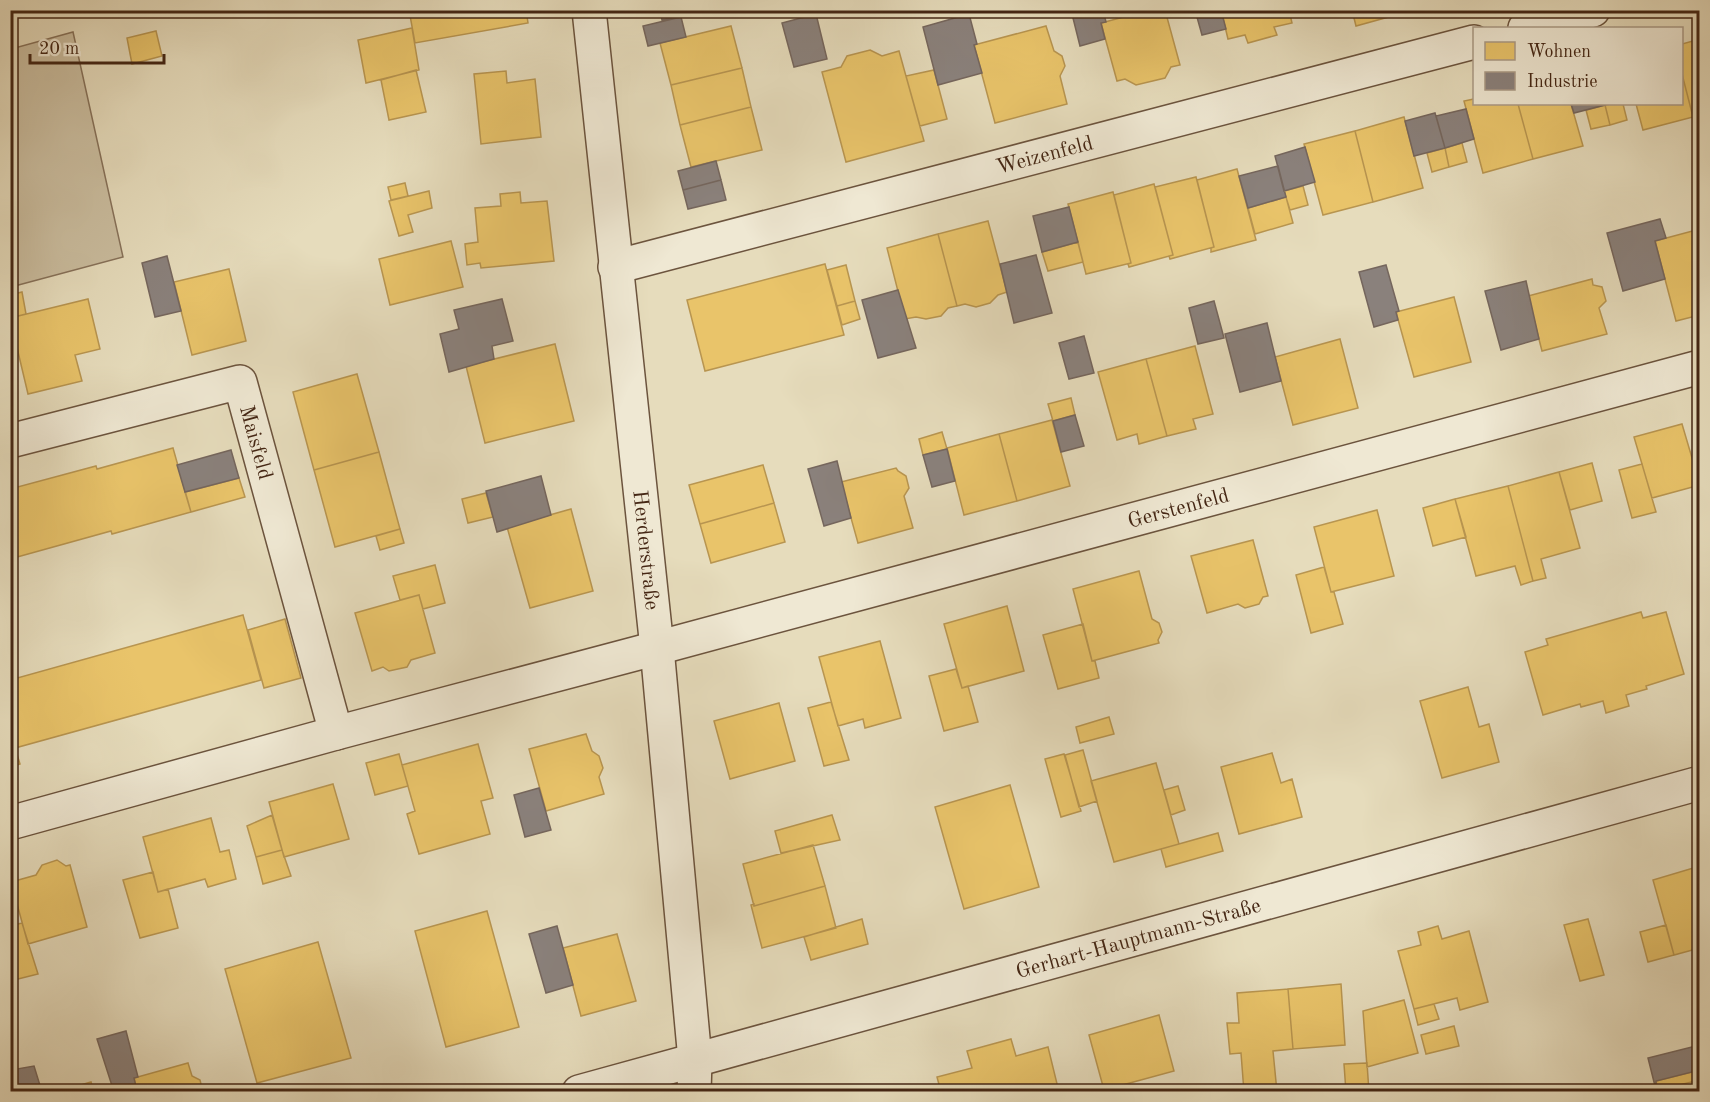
<svg xmlns="http://www.w3.org/2000/svg" width="1710" height="1102" viewBox="0 0 1710 1102" font-family="'Old Standard TT',serif">
	<style>
		.green { fill: #cabd9f; stroke: #87725a; stroke-width: 1.5 }
		.homes { fill: #e9c46a; stroke: #b89550; stroke-width: 1.5 }
		.industry { fill: #8a817c; stroke: #75665d; stroke-width: 1.5 }
		.lines { fill: none; stroke-linecap: round; stroke-linejoin: round }
		.minor-casing { stroke: #6c543e; stroke-width: 36 }
		.minor { stroke: #efe8d3; stroke-width: 33 }
		.labels { text-anchor: middle; stroke-width: 6; stroke-linejoin: round; paint-order: stroke }
		.street-label { font-size: 21px; fill: #442614; stroke: #efe8d3 }
	</style>
	<rect width="100%" height="100%" fill="#e6dcbc"/>
	<filter id="stains"><feTurbulence type="fractalNoise" baseFrequency=".00333" numOctaves="4"/><feColorMatrix values="0 0 0 0 .2 0 0 0 0 .09 0 0 0 0 .02 0 0 0 .5 -.17"/></filter>
	<radialGradient id="worn" r=".72"><stop offset=".6" stop-color="#630" stop-opacity="0"/><stop offset="1" stop-color="#630" stop-opacity=".3"/></radialGradient>
	<path class="green" d="M73,32L123,257L11,287V49Z"/>
	<path class="homes" d="M409,10H526L528,23L415,43Z
		M1150,10H1165L1180,65L1171,67L1165,78L1136,85L1125,79L1117,81L1101,23Z
		M1221,10H1289L1292,23L1274,27L1277,35L1248,43L1245,35L1228,39Z
		M1352,10H1414L1356,26Z
		M731,26L742,68L671,85L660,43Z
		M1046,26L1054,51L1062,56L1065,66L1060,76L1067,104L995,123L974,45Z
		M412,28L419,70L366,83L358,40Z
		M156,31L162,56L132,64L127,38Z
		M1700,39V115L1693,117L1682,74V44Z
		M870,50L882,56L899,51L924,141L846,162L822,72L841,67L847,56Z
		M742,68L751,107L680,125L671,85Z
		M416,70L426,112L389,120L381,80Z
		M934,70L947,119L920,126L906,76Z
		M506,71L507,83L535,79L541,137L481,144L474,74Z
		M1682,74L1693,117L1643,130L1636,104H1682Z
		M1474,99V104H1518L1533,159L1483,173L1464,101Z
		M1518,104H1571L1583,146L1533,159Z
		M1611,104H1623L1627,120L1610,125L1605,105Z
		M1605,105L1610,125L1591,129L1586,110Z
		M751,107L762,150L691,167L680,125Z
		M1404,117L1423,188L1373,202L1355,131Z
		M1355,131L1373,202L1323,215L1304,144Z
		M1462,143L1467,162L1449,167L1445,148Z
		M1445,148L1449,167L1432,172L1427,153Z
		M1237,169L1256,240L1211,252V248L1214,247L1197,180Z
		M1196,177L1214,247L1170,259L1169,256L1173,255L1155,187Z
		M405,183L408,196L391,200L388,187Z
		M1154,184L1173,255L1129,267L1128,264L1131,263L1114,195Z
		M1303,186L1308,205L1290,210L1284,191Z
		M429,191L432,208L408,215L413,232L399,236L389,201Z
		M520,192L521,203L547,201L554,261L481,268L480,263L467,265L465,244L478,242L475,208L501,206L500,194Z
		M1113,192L1131,263L1086,274L1068,204Z
		M1286,197L1293,223L1255,234L1248,208Z
		M988,221L1007,292L998,295L990,303L976,307L965,304L957,306L938,234Z
		M1700,229V315L1676,321L1655,241Z
		M938,234L957,306L948,308L941,316L926,319L916,317L905,319L887,248Z
		M451,241L463,287L390,305L379,259Z
		M1078,242L1083,262L1048,271L1042,252Z
		M825,264L844,335L705,371L687,300Z
		M846,265L855,301L837,306L827,270Z
		M229,269L246,341L192,355L174,282Z
		M1592,279L1593,285L1602,287L1606,301L1599,308L1607,334L1542,351L1528,296Z
		M22,292L26,314L10,318V295Z
		M1454,297L1471,362L1414,377L1396,312Z
		M88,299L100,349L75,355L82,381L28,394L10,318Z
		M855,301L860,319L842,325L837,306Z
		M1340,339L1358,408L1293,425L1275,357Z
		M555,344L574,421L485,443L466,366Z
		M1195,346L1213,414L1193,419L1196,429L1167,436L1146,359Z
		M1146,359L1167,436L1139,444L1137,434L1117,440L1098,372Z
		M357,374L379,452L314,470L293,392Z
		M1071,398L1075,415L1053,421L1048,404Z
		M1052,420L1070,486L1017,501L999,434Z
		M1682,424L1700,485L1652,498L1634,437Z
		M942,432L947,449L923,455L919,439Z
		M999,434L1017,501L964,515L947,448Z
		M173,448L191,512L112,534L111,531L10,559V489L96,466L97,469Z
		M379,452L400,529L335,547L314,470Z
		M1592,463L1602,501L1570,510L1559,472Z
		M1642,464L1656,512L1632,518L1619,470Z
		M763,465L774,503L700,524L689,485Z
		M896,468L898,471L906,476L909,488L904,496L913,528L858,543L841,482Z
		M1559,472L1580,548L1541,559L1546,578L1533,581L1508,486Z
		M239,478L245,497L191,512L185,492Z
		M1508,486L1533,581L1521,585L1515,566L1476,576L1455,499Z
		M486,493L493,517L468,523L462,499Z
		M1455,499L1466,537L1433,546L1423,508Z
		M774,503L785,542L711,563L700,524Z
		M571,509L593,591L530,608L507,527Z
		M1377,510L1394,576L1331,592L1314,527Z
		M400,529L404,543L380,550L376,536Z
		M1253,540L1268,596L1263,597L1259,604L1245,608L1238,604L1207,613L1191,556Z
		M435,565L445,603L423,609L419,595L400,600L393,576Z
		M1324,567L1331,592H1334L1343,624L1311,633L1296,575Z
		M1139,571L1152,619L1159,623L1162,632L1158,640L1159,643L1092,661L1073,589Z
		M419,595L435,653L411,660L407,667L389,671L383,667L372,671L355,613Z
		M1007,606L1024,671L962,688L944,624Z
		M1641,612L1643,618L1666,612L1684,674L1646,686L1647,689L1626,695L1629,706L1606,713L1603,701L1581,707L1580,704L1543,715L1525,652L1548,645L1546,639Z
		M243,615L261,680L15,748L10,732V680Z
		M285,619L301,678L264,688L248,630Z
		M1083,624L1092,661H1095L1099,678L1058,689L1043,635Z
		M880,641L901,718L865,728L863,719L838,726L819,657Z
		M956,669L962,688L968,686L978,722L944,731L929,676Z
		M1468,687L1479,727L1489,724L1499,762L1442,778L1420,701Z
		M831,702L849,760L824,766L808,708Z
		M779,703L795,761L730,779L714,721Z
		M1109,717L1114,734L1080,743L1076,727Z
		M586,734L592,751L599,756L603,768L599,777L604,794L546,811L529,749Z
		M12,738L20,764L10,767V739Z
		M478,744L493,798L481,801L490,834L419,854L407,814L415,811L402,765Z
		M1083,750L1097,801L1079,807L1065,755Z
		M1272,753L1281,783L1292,779L1302,817L1239,834L1221,767Z
		M399,754L408,786L375,795L366,763Z
		M1064,754L1081,811L1061,817L1045,759Z
		M1156,763L1179,844L1114,862L1091,781Z
		M333,784L349,839L284,857L269,802Z
		M1010,785L1039,887L964,909L935,807Z
		M1178,786L1185,810L1171,815L1164,790Z
		M272,815L282,850L256,857L247,826Z
		M832,815L840,840L781,853L775,831Z
		M211,818L220,852L229,850L236,879L208,887L205,879L158,892L143,837Z
		M1218,833L1223,851L1166,867L1161,849Z
		M813,845L825,886L754,906L743,864Z
		M282,850L291,876L263,884L256,857Z
		M57,860L66,866L70,865L87,927L28,944L11,882L36,875L42,865Z
		M1700,866V948L1674,955L1653,880Z
		M153,872L158,892L168,889L178,928L140,938L123,880Z
		M825,886L836,928L762,948L751,905L754,904V906Z
		M487,911L519,1027L446,1047L415,931Z
		M862,919L868,944L811,960L804,937Z
		M1588,919L1604,975L1580,981L1564,925Z
		M22,923L38,974L10,981V926Z
		M1666,925L1674,955L1648,962L1640,932Z
		M1438,926L1442,939L1469,931L1488,1002L1460,1010L1457,998L1414,1009L1398,951L1421,945L1418,932Z
		M617,934L636,1001L581,1016L563,948Z
		M318,942L351,1058L257,1083L225,969Z
		M1341,984L1345,1045L1293,1049L1288,989Z
		M1288,989L1293,1049L1273,1051L1277,1092H1244L1241,1053L1230,1054L1227,1023H1239L1237,993Z
		M1404,1000L1418,1053L1367,1067L1363,1011Z
		M1434,1004L1439,1019L1418,1025L1414,1009Z
		M1159,1015L1174,1071L1104,1090L1089,1035Z
		M1454,1026L1459,1046L1426,1054L1421,1035Z
		M1011,1039L1016,1056L1048,1047L1059,1092H941L937,1077L972,1068L967,1051Z
		M188,1063L192,1076L200,1080L203,1092H137L134,1078Z
		M1367,1063L1369,1092H1346L1344,1064Z
		M1700,1070V1080L1658,1090L1656,1081Z
		M91,1082L94,1092H57Z"/>
	<path class="industry" d="M660,10H701L662,20Z
		M1071,10H1103L1106,22L1101,23L1105,39L1080,46Z
		M1195,10H1221L1226,29L1202,35Z
		M816,14L827,59L794,67L782,23Z
		M969,14L977,44L974,45L982,73L938,85L923,27Z
		M681,17L686,37L648,46L643,26Z
		M1571,104H1604L1605,105L1574,113Z
		M1466,109L1474,139L1445,148L1436,116Z
		M1435,113L1445,148L1414,156L1405,121Z
		M1305,147L1315,182L1284,191L1275,156Z
		M716,161L721,180L683,190L678,171Z
		M1278,166L1286,197L1248,208L1239,176Z
		M721,180L726,200L688,209L683,190Z
		M1069,207L1078,242L1042,252L1033,216Z
		M1660,219L1666,238L1655,241L1665,279L1623,291L1607,233Z
		M1036,255L1052,313L1014,323L1000,264Z
		M167,256L181,311L155,317L142,263Z
		M1386,265L1399,311L1396,312L1398,320L1374,327L1359,272Z
		M1526,281L1539,339L1501,350L1485,291Z
		M898,290L916,348L878,358L862,300Z
		M502,299L513,341L492,346L494,359L449,372L440,334L459,329L454,310Z
		M1214,301L1224,338L1198,344L1189,308Z
		M1267,323L1281,381L1240,392L1225,334Z
		M1084,336L1094,373L1069,379L1059,343Z
		M1075,415L1084,446L1061,452L1053,421Z
		M947,449L955,481L932,487L923,455Z
		M231,450L239,478L185,492L177,465Z
		M837,461L851,518L824,526L808,469Z
		M541,476L551,515L497,532L486,491Z
		M539,788L551,830L525,837L514,795Z
		M557,926L573,985L546,993L529,934Z
		M126,1031L138,1077L134,1078L137,1091L114,1092L97,1039Z
		M1700,1045V1070L1656,1081V1090L1648,1058Z
		M34,1066L42,1092H13L11,1070Z"/>
	<g class="lines">
		<g class="minor-casing">
			<g id="minor">
				<path id="s1" d="M589,10L657,648L695,1060L694,1092"/>
				<path d="M1525,28L1593,10"/>
				<path id="s2" d="M615,267L1474,42"/>
				<path id="s3" d="M10,441L240,382L336,733"/>
				<path id="s4" d="M10,823L336,733L657,648L1700,367"/>
				<path id="s5" d="M579,1092L1700,783"/>
			</g>
		</g>
		<use href="#minor" class="minor"/>
	</g>
	<g class="labels">
		<g class="street-label">
			<text dy="7" stroke="none"><textPath href="#s2" startOffset="444">Weizenfeld</textPath></text>
			<text dy="7" stroke="none"><textPath href="#s3" startOffset="300">Maisfeld</textPath></text>
			<text dy="7" stroke="none"><textPath href="#s4" startOffset="1210">Gerstenfeld</textPath></text>
			<text dy="7" stroke="none"><textPath href="#s1" startOffset="543">Herderstraße</textPath></text>
			<text dy="7" stroke="none"><textPath href="#s5" startOffset="580">Gerhart-Hauptmann-Straße</textPath></text>
		</g>
	</g>
	<rect width="1710" height="1102" fill="none" stroke="#e6dcbc" stroke-width="36"/>
	<rect x="12" y="12" width="1686" height="1078" fill="none" stroke="#442614" stroke-width="3"/>
	<rect x="18" y="18" width="1674" height="1066" fill="none" stroke="#442614" stroke-width="1.5"/>
	<rect x="1473" y="27" width="210" height="78" fill="#efe8d3" stroke="#ab9a87" stroke-width="1.5"/>
	<rect x="1485" y="42" width="30" height="18" fill="#e9c46a" stroke="#ab9a87" stroke-width="1.5"/>
	<text x="1527" y="57" font-size="18" fill="#442614">Wohnen</text>
	<rect x="1485" y="72" width="30" height="18" fill="#8a817c" stroke="#ab9a87" stroke-width="1.5"/>
	<text x="1527" y="87" font-size="18" fill="#442614">Industrie</text>
	<path d="M30 54v9h134v-9" fill="none" stroke="#442614" stroke-width="3"/>
	<text x="39" y="54" font-size="18" fill="#442614" stroke="#efe8d3" stroke-width="4.5" paint-order="stroke">20 m</text>
	<rect width="100%" height="100%" filter="url(#stains)"/>
	<rect width="100%" height="100%" fill="url(#worn)"/>
</svg>
